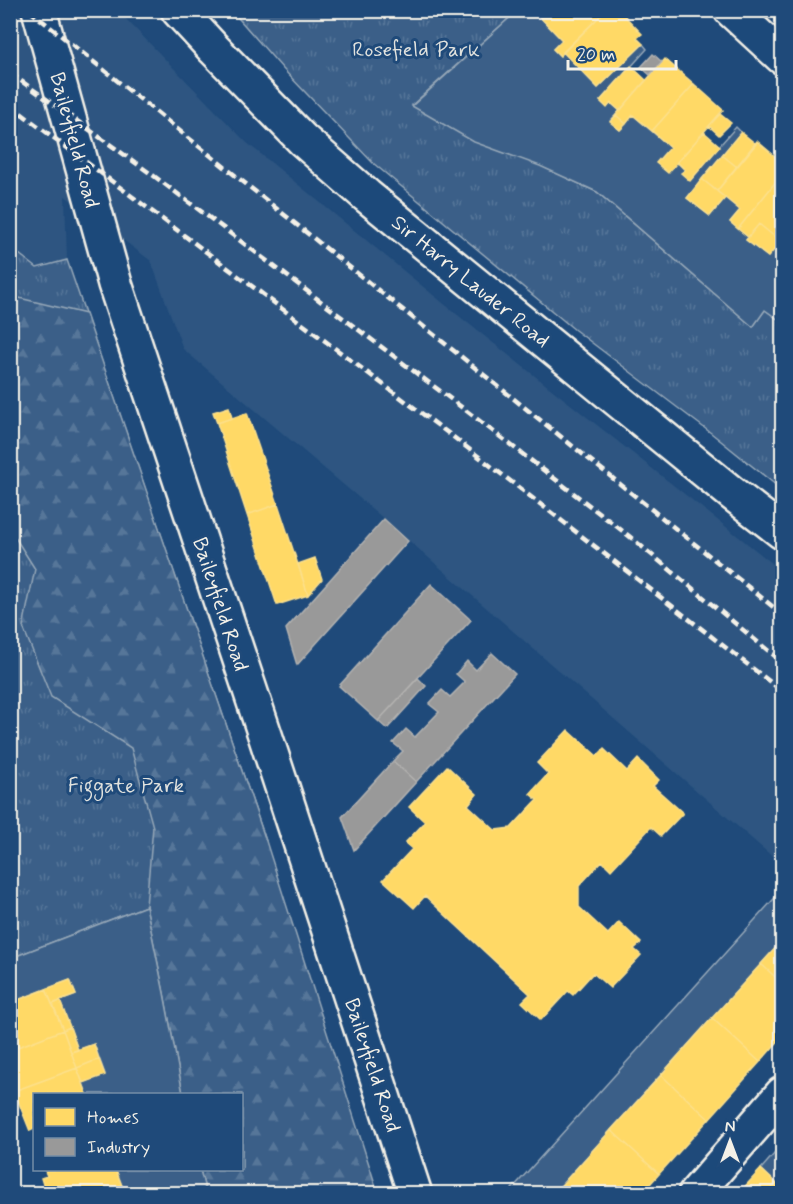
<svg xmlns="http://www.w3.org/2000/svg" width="793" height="1204" viewBox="0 0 793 1204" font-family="Mynerve,sans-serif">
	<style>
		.built { fill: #2d5581 }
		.grass { fill: url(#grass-tufts); stroke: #97a8b8; stroke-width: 1.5 }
		.forest { fill: url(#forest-firs); stroke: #97a8b8; stroke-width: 1.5 }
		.garden { fill: #3a5f88; stroke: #97a8b8; stroke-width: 1.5 }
		.homes { fill: #ffd966; stroke: #fce08d; stroke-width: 1.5 }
		.industry { fill: #999; stroke: #b4b3b1; stroke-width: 1.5 }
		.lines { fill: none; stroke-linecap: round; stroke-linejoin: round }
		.street-casing { stroke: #f4f1e8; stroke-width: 38 }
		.secondary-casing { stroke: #f4f1e8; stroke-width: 38 }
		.primary-casing { stroke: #f4f1e8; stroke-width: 38 }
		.street { stroke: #1f4a7a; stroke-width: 33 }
		.secondary { stroke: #1f4a7a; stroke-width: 33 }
		.primary { stroke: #1f4a7a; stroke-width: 33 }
		.rail { stroke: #f4f1e8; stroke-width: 4.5; stroke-dasharray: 9 4.5; stroke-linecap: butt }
		.labels { text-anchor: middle; stroke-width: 6; stroke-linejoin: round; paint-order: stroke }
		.park-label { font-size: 21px; fill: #e1e2de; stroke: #1f4a7a }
		.street-label { font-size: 21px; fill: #f4f1e8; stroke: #1f4a7a }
	</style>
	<defs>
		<pattern id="grass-tufts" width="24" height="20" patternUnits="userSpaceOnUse" patternTransform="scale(1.5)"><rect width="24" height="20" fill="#3a5f88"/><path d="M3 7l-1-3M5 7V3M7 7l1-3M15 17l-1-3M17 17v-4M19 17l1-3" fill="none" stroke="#577699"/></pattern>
		<pattern id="forest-firs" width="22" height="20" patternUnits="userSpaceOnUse" patternTransform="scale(1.5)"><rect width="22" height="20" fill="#3a5f88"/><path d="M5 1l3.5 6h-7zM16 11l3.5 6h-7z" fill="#577699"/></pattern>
	</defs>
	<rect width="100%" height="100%" fill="#1f4a7a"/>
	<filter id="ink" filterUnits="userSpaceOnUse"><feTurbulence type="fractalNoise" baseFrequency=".0167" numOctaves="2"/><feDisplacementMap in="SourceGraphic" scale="12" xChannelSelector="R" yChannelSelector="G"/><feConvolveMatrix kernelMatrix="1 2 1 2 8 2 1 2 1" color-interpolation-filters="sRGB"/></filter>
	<g filter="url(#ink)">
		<path class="built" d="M10,11H118L246,142L459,316L782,571V865L384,519L183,349L151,261L65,196L67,260L37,268L11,247Z"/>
		<path class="grass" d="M232,11H517L412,105L597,192L753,327L765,310L782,322V490L711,433L575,330L373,163L283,69Z
			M10,247L37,268L67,260L266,841L146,906L11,958Z"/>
		<path class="forest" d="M11,296L86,314L266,841L378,1193H206L200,1170H242V1094H183L164,993L146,906L153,827L131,748L51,697L23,627L35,569L11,531Z"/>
		<path class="garden" d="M517,11H534L562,40L553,49L560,56L563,52L598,88L643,44L647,49L600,101L607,107L611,103L620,111L610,121L620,130L633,115L670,147L677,162L685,170L689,180L736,127L741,132L687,198L710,216L725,198L740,210L730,222L748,237L746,240L768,257L782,239V322L765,310L753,327L597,192L540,166L474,142L412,106Z
			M782,890V941L554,1193H513L512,1189Z
			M146,906L164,993L183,1094H87L83,1083L105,1074L94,1044L78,1050L60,1001L76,995L70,980L15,1001L11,988V958Z
			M782,1145V1190L761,1169Z
			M116,1170H200L206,1193H125Z"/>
		<path class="homes" d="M543,10H606L560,56L553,49L562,40L538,15Z
			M606,10H619L642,34L637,38L643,44L598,88L563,52Z
			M665,59L694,84L652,131L633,115L626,124L616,115Z
			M631,66L646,80L620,111L611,103L607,108L600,101Z
			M694,84L723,110L668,173L656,163L670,147L652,131Z
			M720,114L731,123L719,135L709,126Z
			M616,115L626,124L620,130L610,122Z
			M704,132L720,146L690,181L681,173L685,170L677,162Z
			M741,132L756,144L737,167L722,155Z
			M757,141L782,162V174L738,229L730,222L740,210L717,191Z
			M722,155L737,167L717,191L702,179Z
			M782,174V239L781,242L759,224L748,237L738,229Z
			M702,179L725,198L710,216L687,198Z
			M759,224L781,242L768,257L746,240Z
			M229,407L232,418L217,423L213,412Z
			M247,413L278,504L247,515L217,423Z
			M278,504L308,595L277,605L247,515Z
			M315,558L322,579L308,595L298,564Z
			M568,730L597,756L604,749L627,771L638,759L659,780L653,786L683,813L661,836L651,827L611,870L602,861L579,886V907L608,934L619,922L641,943L634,949L641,955L610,988L593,973L573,995L568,991L541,1020L522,1002L530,994L425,896L414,908L383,880L412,849L405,843L425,822L409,807L447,766L477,794L468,805L495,830L511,828L537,800L530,794L548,774L537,763Z
			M782,941V983L761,964Z
			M761,964L782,983V1037L760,1062L712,1018Z
			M70,980L76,995L52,1004L46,989Z
			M46,989L63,1030L10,1050V1003Z
			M60,1001L70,1027L63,1030L53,1004Z
			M712,1018L760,1062L709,1119L661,1075Z
			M70,1027L78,1050L71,1052L63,1030Z
			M63,1030L77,1068L14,1091L10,1081V1050Z
			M94,1044L99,1059L77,1068L71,1052Z
			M99,1059L105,1075L83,1083L77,1068Z
			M77,1068L87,1094H34V1129L30,1131L14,1091Z
			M661,1075L709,1119L659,1174L611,1130Z
			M611,1130L659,1174L641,1194H556L555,1192Z
			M761,1169L776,1183L766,1194H738Z
			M48,1170H116L122,1186L102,1194H53V1192L46,1194L41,1178L47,1176L45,1171Z
			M776,1183L782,1190V1194H766Z"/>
		<path class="industry" d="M653,54L662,62L650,75L641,67Z
			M384,519L408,541L297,665L286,629Z
			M431,584L471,620L378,721L339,686Z
			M492,653L515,674L416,782L393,761L403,751L393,743L406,729L415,737L439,712L429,704L442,690L450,697L465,682L456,674L467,661L476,670Z
			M418,678L426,686L387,729L378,721Z
			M393,761L416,782L354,850L342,817Z"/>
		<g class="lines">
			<g class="street-casing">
				<path id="street" d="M731,10L782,57"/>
			</g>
			<g class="secondary-casing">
				<path id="secondary" d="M695,1194L782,1094"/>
			</g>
			<g class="primary-casing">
				<path id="primary" d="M39,10L115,284L266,738L415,1194
					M178,10L214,49L303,140L367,196L733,494L782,532"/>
			</g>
			<use href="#street" class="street"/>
			<use href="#secondary" class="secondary"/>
			<use href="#primary" class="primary"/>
			<path class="rail" d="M29,10L782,614
				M10,73L154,176L472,415L629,536L782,662
				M10,105L452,436L782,691"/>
		</g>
	</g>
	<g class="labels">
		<g class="park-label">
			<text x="416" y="56">Rosefield Park</text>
			<text x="126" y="792">Figgate Park</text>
		</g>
		<g class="street-label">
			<text transform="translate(75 140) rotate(75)" y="7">Baileyfield Road</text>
			<text transform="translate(471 281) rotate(39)" y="7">Sir Harry Lauder Road</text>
			<text transform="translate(221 604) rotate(72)" y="7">Baileyfield Road</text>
			<text transform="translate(373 1065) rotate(72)" y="7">Baileyfield Road</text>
		</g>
	</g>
	<rect width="793" height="1204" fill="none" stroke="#1f4a7a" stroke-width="36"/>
	<rect x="18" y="18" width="757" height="1168" fill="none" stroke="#f4f1e8" stroke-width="2" filter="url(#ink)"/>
	<rect x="33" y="1093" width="210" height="78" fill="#1f4a7a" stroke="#748da6" stroke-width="1.5"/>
	<rect x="45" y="1108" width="30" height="18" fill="#ffd966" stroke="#748da6" stroke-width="1.5"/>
	<text x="87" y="1123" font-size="18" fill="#f4f1e8">Homes</text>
	<rect x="45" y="1138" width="30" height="18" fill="#999999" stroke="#748da6" stroke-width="1.5"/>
	<text x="87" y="1153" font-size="18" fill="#f4f1e8">Industry</text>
	<g transform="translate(730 1141)" stroke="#1f4a7a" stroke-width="4.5" paint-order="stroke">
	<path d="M0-4.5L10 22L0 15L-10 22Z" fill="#f4f1e8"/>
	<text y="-9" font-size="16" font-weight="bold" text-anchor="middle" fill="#f4f1e8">N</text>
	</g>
	<path d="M568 60v9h108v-9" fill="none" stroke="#f4f1e8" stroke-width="3"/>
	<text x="577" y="60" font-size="18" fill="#f4f1e8" stroke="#1f4a7a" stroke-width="4.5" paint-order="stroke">20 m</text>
</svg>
